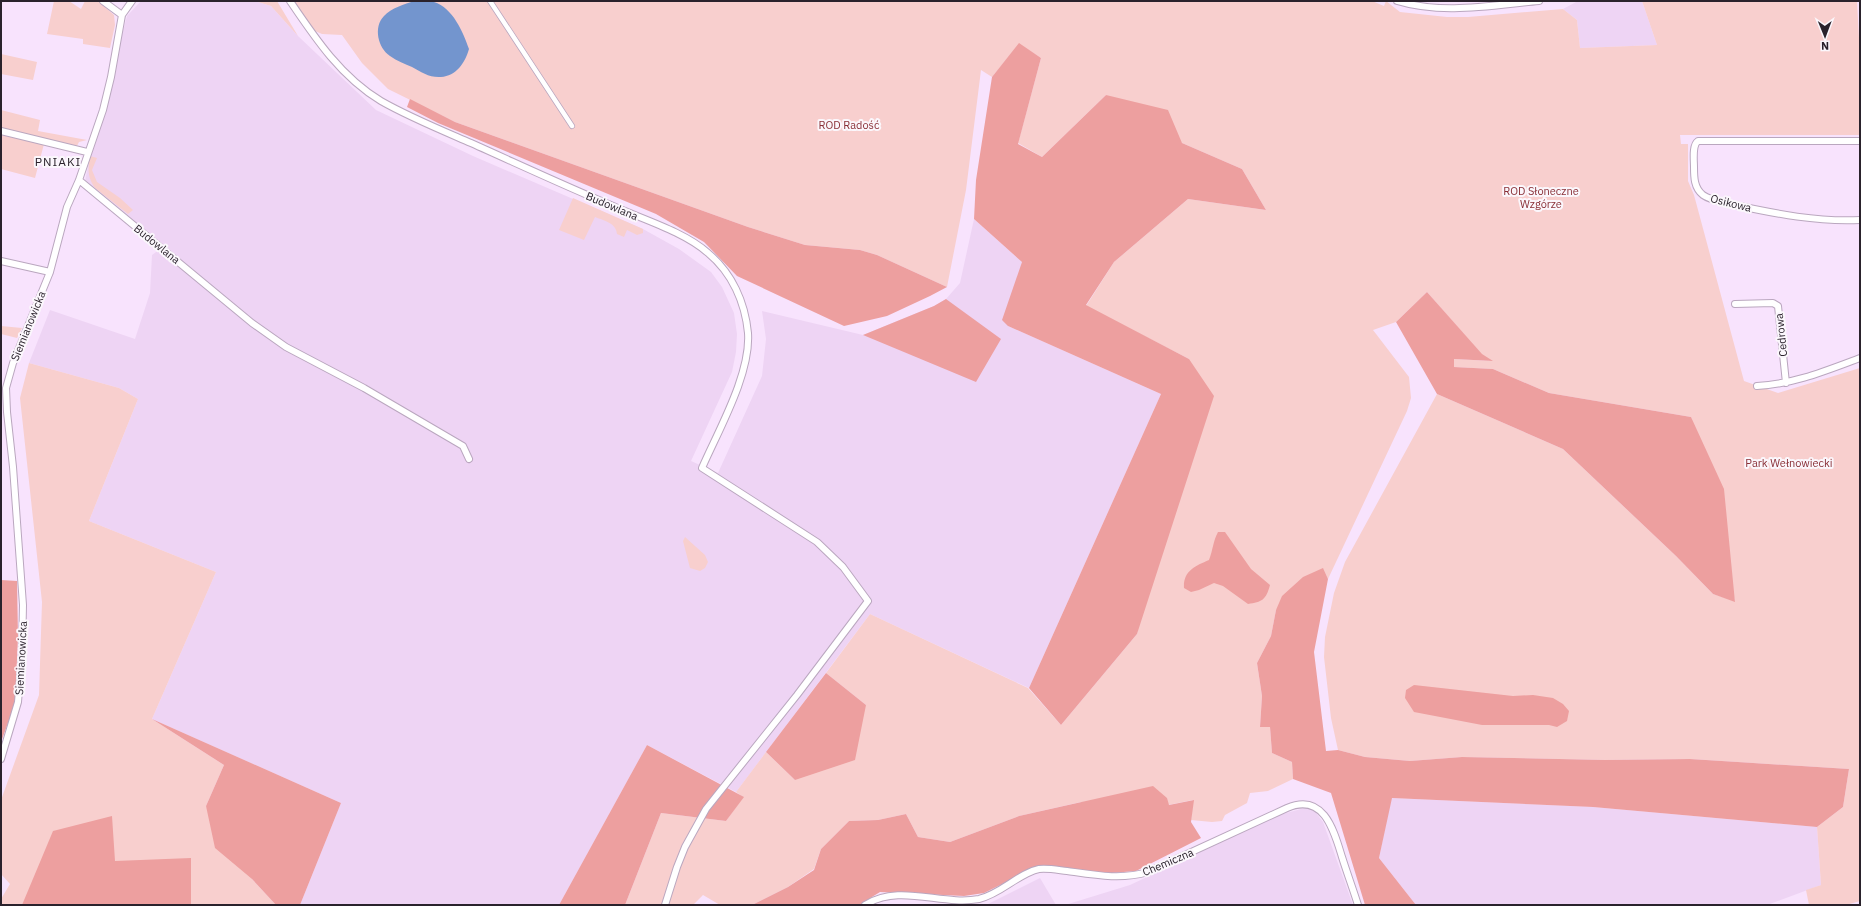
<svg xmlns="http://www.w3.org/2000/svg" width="1861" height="906" viewBox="0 0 1861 906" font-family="'IBM Plex Sans',sans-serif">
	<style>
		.built { fill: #eed4f4 }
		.green { fill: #f8cfce }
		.forest { fill: #ed9f9f }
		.water { fill: #7395ce }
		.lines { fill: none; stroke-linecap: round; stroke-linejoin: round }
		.pedestrian-casing { stroke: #baa7bf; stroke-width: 6 }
		.minor-casing { stroke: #baa7bf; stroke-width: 8 }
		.pedestrian { stroke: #fff; stroke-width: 4.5 }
		.minor { stroke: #fff; stroke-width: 6 }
		.labels { text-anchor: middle; stroke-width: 4; stroke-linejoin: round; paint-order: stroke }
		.park-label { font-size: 11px; fill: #892f36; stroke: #fbf7fc }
		.street-label { font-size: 11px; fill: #2a222c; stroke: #fbf7fc }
		.neighbourhood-label { font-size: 12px; letter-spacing: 1px; fill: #2a222c; stroke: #fbf7fc }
	</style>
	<rect width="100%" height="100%" fill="#f8e3fd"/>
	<path class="built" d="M141,1H255L271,6L298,36L376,110L473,156L643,229L679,249L711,272L722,287L734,313L737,334L736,352L732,372L691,461L718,473L762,376L766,339L762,311L863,335L934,306L946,299L960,283L974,219L1022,262L1008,326L1161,394L1029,688L870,614L736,792L647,745L559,905H300L341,803L152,719L216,572L89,521L138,399L119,388L29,363L50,310L135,339L150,293L152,255L163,247L85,181L90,156L127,16Z
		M1578,1H1642L1657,45L1580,48L1577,20L1563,9Z
		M1391,798L1593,807L1817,827L1821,885L1767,905H1416L1379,858Z
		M1301,809H1313L1323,822L1353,905H1065L1130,885L1279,815Z
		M1040,878L1056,905H986Z"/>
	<path class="green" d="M54,1H69L81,9L85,1H98L114,15L115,25L110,48L83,44V39L47,34Z
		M255,1H277L298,36L271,6Z
		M294,1H1372L1384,6L1386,1L1400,12L1447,17H1468L1563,9L1577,20L1580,48L1657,45L1642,1H1857L1860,56V135H1680L1681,144H1688V181L1694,195L1744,381L1778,393L1860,368V901L1846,905H1809L1806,890L1821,885L1817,827L1843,807L1849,769L1690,759L1605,760L1462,757L1410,761L1365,757L1338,750L1331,718L1324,657L1325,637L1334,593L1345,562L1437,394L1563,449L1676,556L1713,594L1735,601L1691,417L1549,393L1493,369L1454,367V359L1492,361L1482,355L1427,292L1396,322L1373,330L1409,377L1411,398L1407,411L1328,579L1323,569L1276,610L1271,636L1257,663L1262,696L1260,727H1270L1272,753L1292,762L1293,779L1268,791L1250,793L1247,803L1225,815L1222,821L1212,822L1191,820L1193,800L1168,805L1081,802L1019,816L950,842L918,837L906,814L878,820L849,821L821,849L814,869L788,887L752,905H720L703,895L693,905H625L661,813L726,821L743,797L736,792L766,752L795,780L866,705L826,673L870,614L1028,688L1061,725L1137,634L1189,359L1086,306L1114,262L1188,199L1266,210L1242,169L1182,143L1106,95L1042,157L1018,143L1041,58L1019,44L992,77L981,70L966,190L947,287L877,255L860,250L805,245L748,227L455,122L388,89L362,63L342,35L322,34L315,31Z
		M1,54L37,62L33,80L1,74Z
		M1,110L40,120L38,131L87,140L79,142L77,146L1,128Z
		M1,135L44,144L35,178L1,169Z
		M90,156L97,158L92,170L97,182L120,198L133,210L128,214L95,188C87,177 88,168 90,156Z
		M573,198L643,229V233L637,235L627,230L624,237L617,234C616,223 605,221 595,217L584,240L559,230Z
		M1,326L22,328L17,338L1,334Z
		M29,363L119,388L138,399L89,521L216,572L152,719L224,765L206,806L252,879L276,905H1V899L10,884L1,874V800L39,695L42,602L20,398Z
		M685,537L705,555L708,562L705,568L700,571L690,568L683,541Z"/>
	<path class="forest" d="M1019,43L1041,58L1018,144L1042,157L1106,95L1168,110L1182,143L1242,169L1266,210L1188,199L1114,262L1086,305L1189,359L1214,396L1137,634L1061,725L1029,688L1161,394L1008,326L1002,320L1022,262L974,219L976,180L992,77Z
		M410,99L455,122L748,227L805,245L860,250L877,255L947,287L930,296L887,316L844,326L737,276L704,242L656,214L438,123L407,107Z
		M1427,292L1482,354L1493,361L1454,359V367L1493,369L1549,393L1691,417L1724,489L1735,602L1713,594L1676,556L1563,449L1437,394L1396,322Z
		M946,299L1001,339L976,382L863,335L934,306Z
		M1218,532H1225L1251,569L1270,585C1266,600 1262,602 1248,604L1223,586L1214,583L1199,590L1191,592L1184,588C1183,571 1195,566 1209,560C1213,550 1213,541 1218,532Z
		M1323,568L1328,579L1314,652L1326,751L1338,750L1365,757L1410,761L1462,757L1605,760L1690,759L1849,769L1843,807L1817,827L1593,807L1392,798L1379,858L1416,905H1365L1331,793L1293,779L1292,762L1272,753L1270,727H1260L1262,696L1257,663L1271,636L1276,610L1282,596L1303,577Z
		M1,580L17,581L18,637L15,704L1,742Z
		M826,673L866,705L855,760L795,780L766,752Z
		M1414,685L1513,696L1533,695L1553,698L1563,704L1569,711L1567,721L1557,727L1549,725H1482L1414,712L1405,698L1406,690Z
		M152,719L341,803L300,905H276L252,879L215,848L206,806L224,765Z
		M647,745L744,797L726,821L661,813L625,905H559Z
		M1153,786L1167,798L1169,805L1194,800L1191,822L1201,838L1136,871L1111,873L1037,867L984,893L964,896L880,892L859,905H752L788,887L814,870L821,849L849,821L878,820L906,814L918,837L950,842L1019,816Z
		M112,816L115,861L191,858V905H22L53,831Z"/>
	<path class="water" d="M414,1C420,1 428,0 434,2C453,8 463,32 469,49C465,63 456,76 441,77C430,78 421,72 412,67C405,64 397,61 390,56C378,48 373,27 384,16C391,8 405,4 414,1Z"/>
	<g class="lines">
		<g class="pedestrian-casing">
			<path id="pedestrian" d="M490,1L572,126"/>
		</g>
		<g class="minor-casing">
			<path id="minor" d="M103,1L122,15
				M290,1C315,38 341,77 381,101C409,117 441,130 471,143C518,164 565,186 613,206C642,219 685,232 708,253C732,273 745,302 748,333C751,374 718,431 702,468L817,542L843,567L868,601L797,695L706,809L685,847L677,867L665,905
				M1397,1C1443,15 1493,5 1539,1
				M1,131L87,152
				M1860,141H1698C1692,145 1694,160 1694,167C1694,177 1694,188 1703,195C1711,201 1725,202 1735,205C1777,214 1817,222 1860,220
				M79,180L252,323L286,347L364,388L463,446L469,459
				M1,261L50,272
				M1735,304L1773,303L1778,306L1786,383
				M1757,386C1794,384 1825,371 1860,358
				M1,759L18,702L22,654L23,605L13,467L7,412L6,388L13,363L50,272L67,207L79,180L103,110L111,77L122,15L132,1
				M865,905C900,883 941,906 979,899C1001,894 1019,873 1039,869C1048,868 1058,870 1067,871C1095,875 1121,880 1148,872L1287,808C1324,792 1334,831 1342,857C1347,873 1353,889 1358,905"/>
		</g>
		<use href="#pedestrian" class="pedestrian"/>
		<use href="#minor" class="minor"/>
	</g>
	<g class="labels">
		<g class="park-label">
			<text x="849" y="129">ROD Radość</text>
			<text x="1541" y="195">ROD Słoneczne<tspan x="1541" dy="13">Wzgórze</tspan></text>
			<text x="1789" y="467">Park Wełnowiecki</text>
		</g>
		<g class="street-label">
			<text transform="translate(1731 203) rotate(14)" y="4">Osikowa</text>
			<text transform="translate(612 206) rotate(23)" y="4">Budowlana</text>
			<text transform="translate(157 244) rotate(39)" y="4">Budowlana</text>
			<text transform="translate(28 326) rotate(-68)" y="4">Siemianowicka</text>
			<text transform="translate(1781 335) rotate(-96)" y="4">Cedrowa</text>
			<text transform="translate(21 658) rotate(-87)" y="4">Siemianowicka</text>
			<text transform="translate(1168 862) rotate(-23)" y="4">Chemiczna</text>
		</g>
		<g class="neighbourhood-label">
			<text x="58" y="166">PNIAKI</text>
		</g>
	</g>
	<rect width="1861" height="906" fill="none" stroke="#2a222c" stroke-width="4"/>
	<g transform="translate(1825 36) rotate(179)" stroke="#fbf7fc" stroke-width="3" paint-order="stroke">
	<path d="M0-3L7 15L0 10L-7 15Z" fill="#2a222c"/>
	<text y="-6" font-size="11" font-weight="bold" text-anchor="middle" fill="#2a222c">N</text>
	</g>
</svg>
